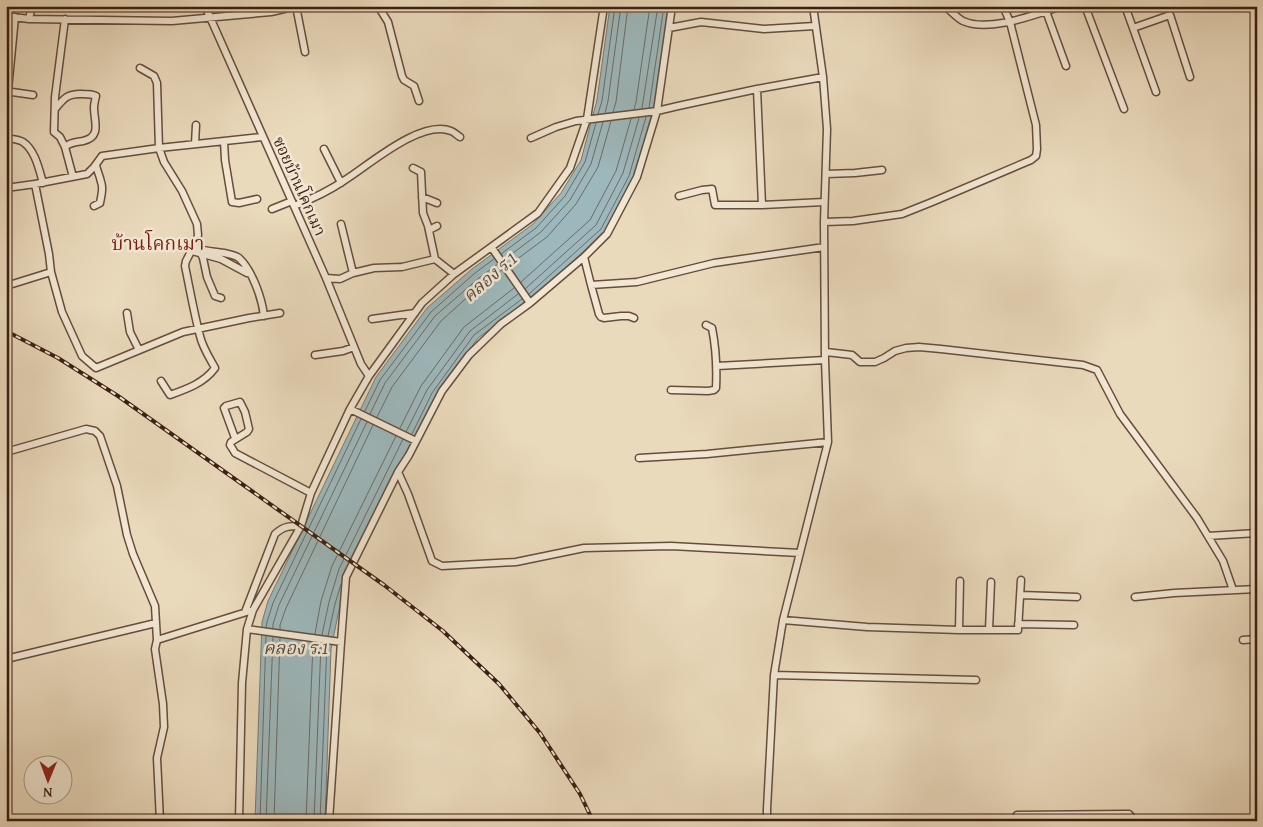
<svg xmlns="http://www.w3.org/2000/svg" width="1263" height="827" viewBox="0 0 1263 827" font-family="'Gentium Book Plus','Noto Serif Thai',serif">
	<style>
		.water { fill: #9db8bc; stroke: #767a78 }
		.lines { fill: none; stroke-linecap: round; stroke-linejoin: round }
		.shore { stroke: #6c6b66; stroke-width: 1 }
		.minor-casing { stroke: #674d3c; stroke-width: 9 }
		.minor { stroke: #f1e7d3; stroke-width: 6 }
		.rail-casing { stroke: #3b1e11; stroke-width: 4 }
		.rail { stroke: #f1e7d3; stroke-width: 2; stroke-dasharray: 5.5; stroke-linecap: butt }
		.labels { text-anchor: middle; stroke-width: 5; stroke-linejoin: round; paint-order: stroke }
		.street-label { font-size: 16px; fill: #3b1e11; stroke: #f1e7d3 }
		.water-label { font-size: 18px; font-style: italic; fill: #584c44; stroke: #f1e7d3 }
		.quarter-label { font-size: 19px; fill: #7a1f14; stroke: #f1e7d3 }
	</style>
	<rect width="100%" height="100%" fill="#eadabc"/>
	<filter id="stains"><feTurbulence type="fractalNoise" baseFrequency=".004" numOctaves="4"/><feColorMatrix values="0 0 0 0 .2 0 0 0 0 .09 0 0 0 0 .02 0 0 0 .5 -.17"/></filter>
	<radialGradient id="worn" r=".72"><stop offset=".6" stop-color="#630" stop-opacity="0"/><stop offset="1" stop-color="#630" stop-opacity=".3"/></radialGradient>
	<path class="water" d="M610,6H669L654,106L634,178L605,232L532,298L478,338L436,396L350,574L340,605L331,649L325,821H255L262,622L268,601L376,377L427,308L472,269L533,224L561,193L581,160L597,100Z"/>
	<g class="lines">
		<path class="shore" d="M642,108L658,6
			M649,108L664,6
			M634,109L636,102L650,6
			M613,112L616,102L628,6
			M605,113L608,101L621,6
			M598,114L602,101L615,6
			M501,254L536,228L565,196L585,162L596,123
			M505,259L541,232L570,200L591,164L603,122
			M509,265L547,237L576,204L598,167L611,121
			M521,282L590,220L616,171L631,119
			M525,289L596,225L623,173L639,118
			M529,294L601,229L629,176L646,117
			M365,411L380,380L431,312L475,273L494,259
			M370,414L385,383L435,316L479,278L498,264
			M377,417L392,387L441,321L483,283L502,270
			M400,428L421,386L464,327L514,288
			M406,432L427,390L470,331L518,294
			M412,434L432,393L474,335L522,299
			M266,627L267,622L273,603L361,419
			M273,628V624L279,605L367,422
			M280,629V625L286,608L373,425
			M315,634L321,601L332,566L396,436
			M322,635L329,602L339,569L403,439
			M328,636L335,604L341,584
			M260,821L266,636
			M266,821L273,637
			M274,821L280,638
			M306,821L313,643
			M314,821L321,644
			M320,821L327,644"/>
		<g class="minor-casing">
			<path id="minor" d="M205,6L326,278L361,364L369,376
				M296,6L305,52
				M378,6L388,22L402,76L404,80L414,86L419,101
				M672,6L657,111L637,177L607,234L584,257L530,303L501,324L469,355L442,391L409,455L398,472L408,494L432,561L442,566L516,562L584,548L671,546L800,553
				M945,6C951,11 957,18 963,21C989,33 1036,14 1062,6
				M1085,6L1124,109
				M1125,6L1156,92
				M1046,11L1066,66
				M6,16L29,19L172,21L271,12L297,6
				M15,17L8,90L12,92L33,95
				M29,19L32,6
				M65,19L55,97L54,132L60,137L65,147L73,177
				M669,28L701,22L764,29L815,26
				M1133,28L1170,15L1190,77
				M140,68L154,76L157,83L159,148L164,162L182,191L197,224L198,235L196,242L186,261L185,266C190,290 194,313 200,336C202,346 210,359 215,368C204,383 187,389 170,395L161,381
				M757,89L762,205
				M55,109C64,98 68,93 83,94C88,94 92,94 96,96C95,100 94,104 94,108C94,121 102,137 83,141C77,142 70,142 65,147
				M6,138C12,139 18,139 23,142C35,150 39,169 43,183
				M531,138L556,127L576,121L657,111L678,106L757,89L823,77
				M224,141L225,160L232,202L239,203L257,199
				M195,144L196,125
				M324,149L341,183
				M413,168L421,172L423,213L428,226L435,259
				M826,174L855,173L882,170
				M35,184L49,254L51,272L62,312L82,356L96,368L183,332L249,318L280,313
				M6,188L35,184L87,174L94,167L102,156L159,148L262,137
				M679,196L702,190L712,189L715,205H762L824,202
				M422,197L437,203
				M94,206L100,203C101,196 104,189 101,182C100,176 97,171 96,165
				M294,206C312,199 329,191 345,180C369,165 421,119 451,131C454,132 457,135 460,137
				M272,209L292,201
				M824,222L853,221L902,214L932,202L1031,160L1036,156L1037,149L1036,125L1010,22L1003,6
				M341,224L353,273
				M429,230L437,226
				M194,246C202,252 214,251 224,253C229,254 235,255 239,258C252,270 262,298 264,316
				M492,248L530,303
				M192,251L221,259L247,273
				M201,254L203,258L207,277L215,296L221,298
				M584,257L591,285L637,282L714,263L824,247
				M326,278L340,279L353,273L374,268L402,267L435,259L454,274
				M591,285L599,314L601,317L604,318L621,316H629L634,318
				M6,286L51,272
				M127,313L130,332L139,350
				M372,319L415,313
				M826,352L852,355L860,362H875L884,358L895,351L906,348L919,347L941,349L1083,365L1097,370L1120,414L1197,518L1223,561L1233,590
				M315,355L343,351L354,347
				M717,366L825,360
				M671,390L708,391L714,390L716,388C717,367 716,348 712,328L706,325
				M350,409L416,441
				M235,438L224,408L226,406L240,402L245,412L249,429L247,432L231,442L230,445L232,448L235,453L311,493
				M6,452L86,429L95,431L100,436L117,486L127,535L133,554L155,606L157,640
				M639,458L707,454L828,442
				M1208,536L1257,533
				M1021,595L1077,597
				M1135,597L1174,593L1257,589
				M245,612L275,534C284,526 289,526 301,526
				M783,620L867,627L959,630H1018L1021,580
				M1018,624L1074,625
				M247,629L341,642
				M959,630L960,581
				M989,630L991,582
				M1243,640L1257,639
				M6,659L156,623
				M774,675L976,680
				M1017,815L1126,814H1129L1132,818V821
				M160,821L157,758L164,727L163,704L155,649L157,640L253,610
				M239,821L242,683L247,629L253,610L301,526L311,493L322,469L350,409L369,376L422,303L454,274L538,213L570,168L587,119L604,6
				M329,821L341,642L346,577L398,472
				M767,821V809L774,675L783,620L828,442L825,360L824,222L827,129L823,77L813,6"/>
		</g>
		<use href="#minor" class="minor"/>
		<g class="rail-casing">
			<path id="rail" d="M6,331L58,358L118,396L384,585L443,631L499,684L540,733L580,794L593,821"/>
		</g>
		<use href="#rail" class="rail"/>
	</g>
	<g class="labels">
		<g class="street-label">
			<text transform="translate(300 186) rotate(66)" y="6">ซอยบ้านโคกเมา</text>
		</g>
		<g class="water-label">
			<text transform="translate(490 277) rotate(-41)" y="6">คลอง ร.1</text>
			<text x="296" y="654">คลอง ร.1</text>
		</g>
		<g class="quarter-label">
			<text x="158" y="250">บ้านโคกเมา</text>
		</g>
	</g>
	<rect width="1263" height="827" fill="none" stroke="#eadabc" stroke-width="25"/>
	<rect x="8" y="8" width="1248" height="812" fill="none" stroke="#3b1e11" stroke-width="2.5"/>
	<rect x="12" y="12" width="1238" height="802" fill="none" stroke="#3b1e11"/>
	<g transform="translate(48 780) rotate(181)"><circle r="24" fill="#f1e7d3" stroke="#a89785"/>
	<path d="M0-4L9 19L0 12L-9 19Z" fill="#8f2418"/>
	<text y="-8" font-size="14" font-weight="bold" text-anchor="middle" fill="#3b1e11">N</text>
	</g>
	<rect width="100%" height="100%" filter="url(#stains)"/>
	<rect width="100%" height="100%" fill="url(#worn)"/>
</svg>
